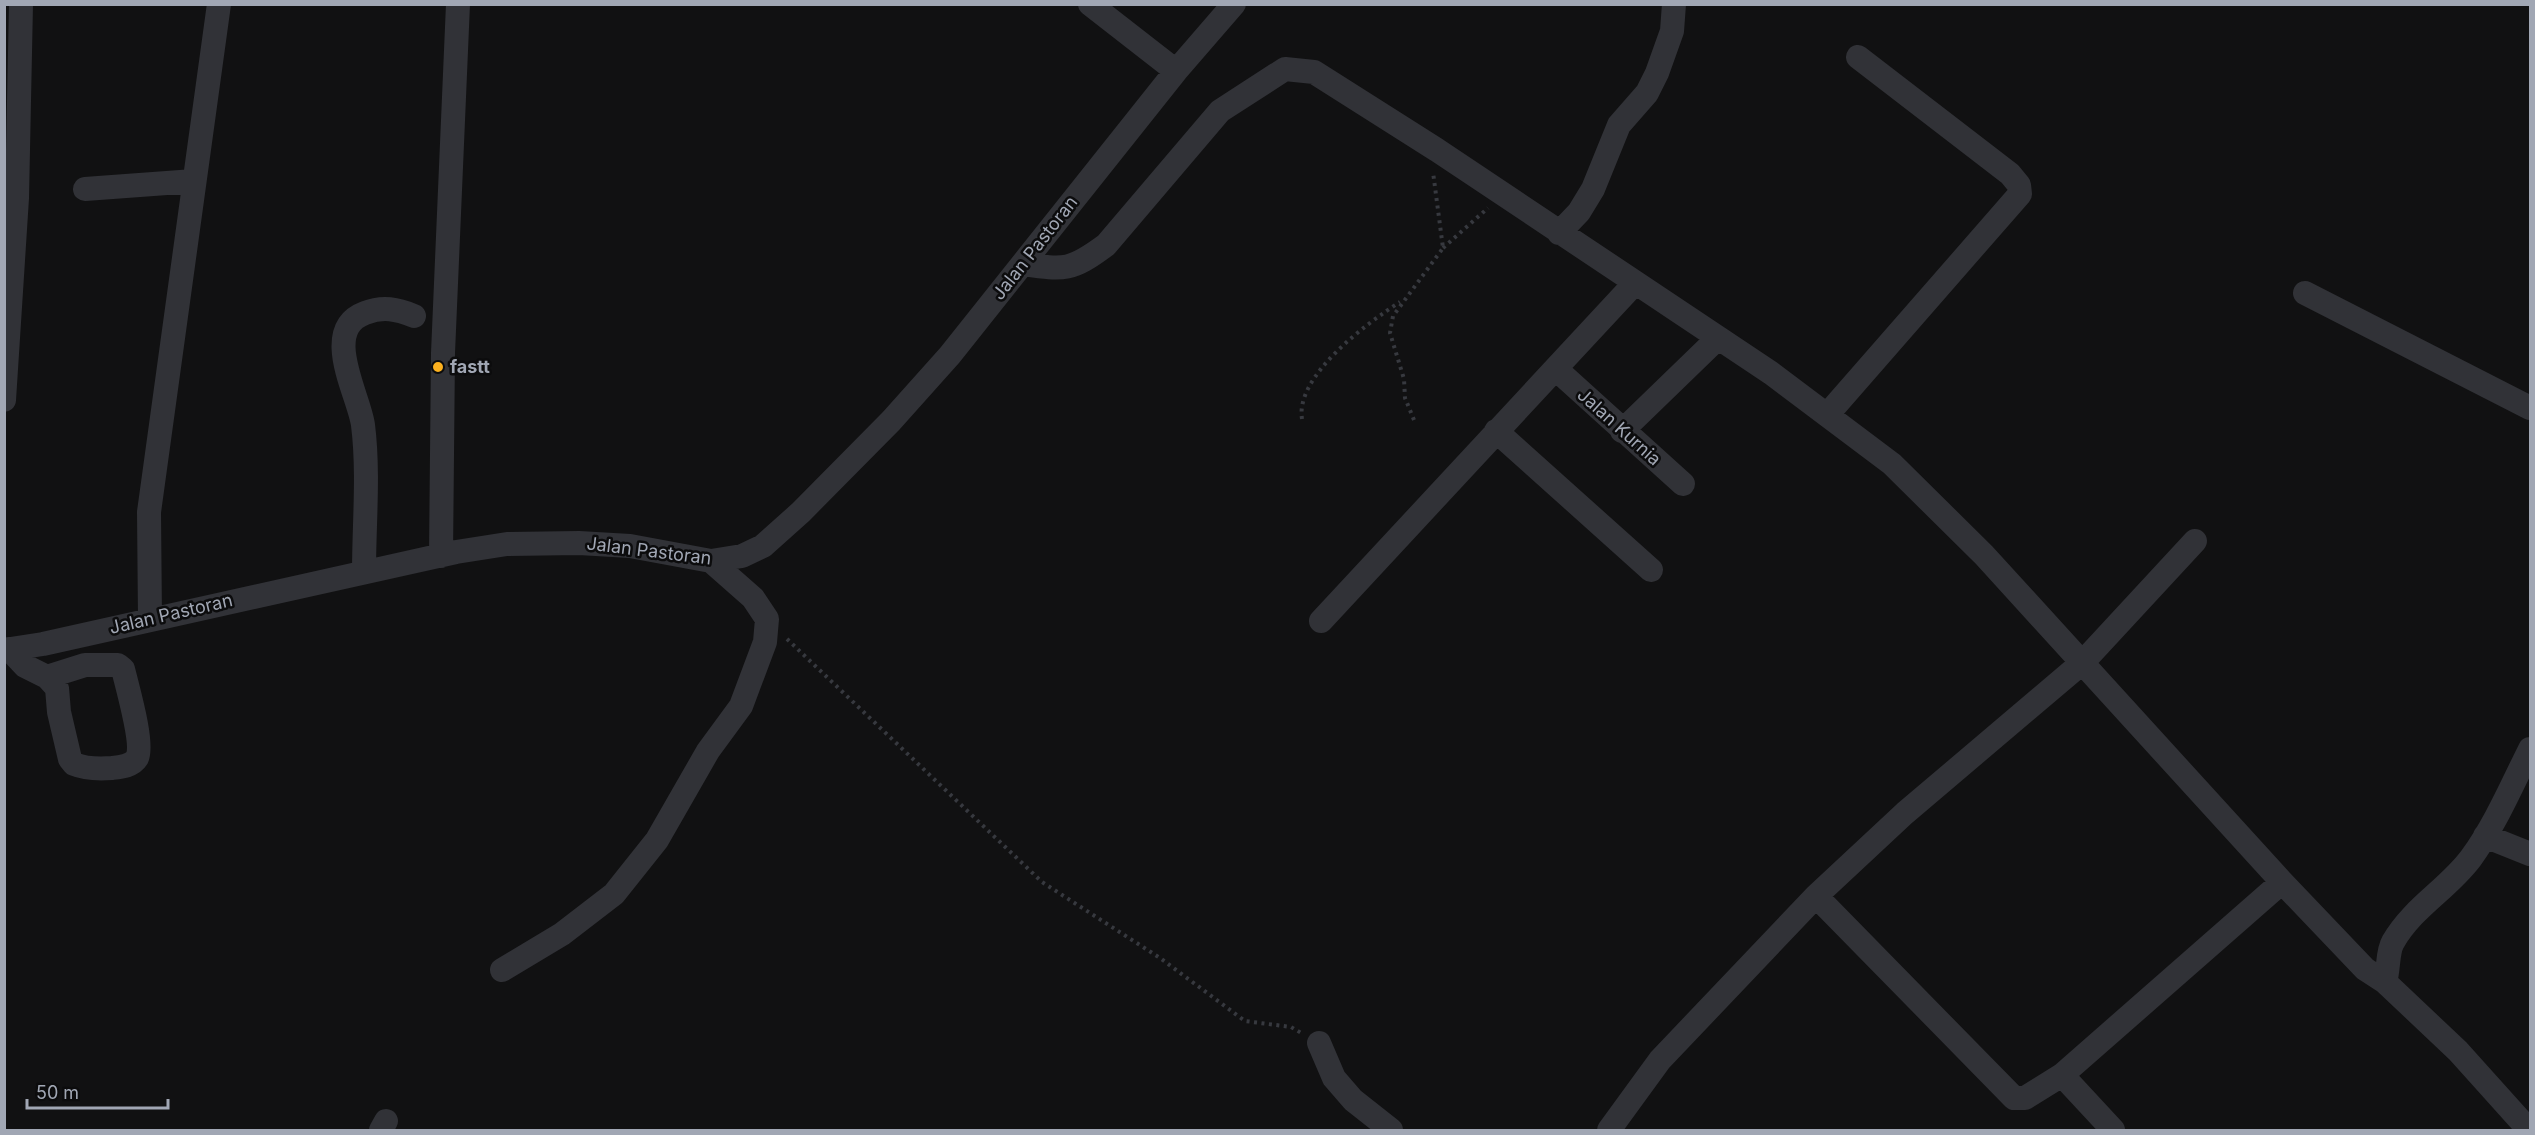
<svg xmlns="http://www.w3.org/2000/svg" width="2535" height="1135" viewBox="0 0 2535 1135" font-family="Inter,sans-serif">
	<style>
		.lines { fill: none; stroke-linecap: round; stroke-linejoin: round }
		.path { stroke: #37393f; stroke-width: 4; stroke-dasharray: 3 4.5; stroke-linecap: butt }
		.minor { stroke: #313237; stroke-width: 24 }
		.poi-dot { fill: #fcb11f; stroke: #0c0c0d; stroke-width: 2 }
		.labels { text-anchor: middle; stroke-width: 5; stroke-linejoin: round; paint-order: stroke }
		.street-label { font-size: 18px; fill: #a1a7b4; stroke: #0c0c0d }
		.poi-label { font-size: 18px; font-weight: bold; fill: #a1a7b4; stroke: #0c0c0d; text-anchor: start }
	</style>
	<rect width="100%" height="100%" fill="#111112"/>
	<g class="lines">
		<path class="path" d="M1443,248L1488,208
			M1302,419C1295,376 1367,323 1400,302
			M1414,420L1405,398L1404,379L1390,333L1393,316L1443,248L1433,172
			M787,639L1042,882L1160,958L1245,1021L1291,1027L1303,1034"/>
		<path class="minor" d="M1090,4L1176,71
			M85,189L194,181
			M1559,233L1579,212L1593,189L1619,125L1647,93L1657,73L1672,31L1674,4
			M1023,264C1065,270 1071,271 1106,245L1220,111L1285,69L1314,72L1437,150L1771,373L1892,464L1984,555L2282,882L2365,969L2385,982L2458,1051L2529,1130
			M2305,293L2530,408
			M1557,370L1683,484
			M4,400L17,198L21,4
			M1827,415L2020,194L2019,185L2010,174L1858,57
			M1496,431L1651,570
			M1622,431L1718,338
			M441,556L443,353L458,4
			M364,572C364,524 369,473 363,425C359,395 320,330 365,313C383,306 397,309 414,316
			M150,619L149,512L219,4
			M1321,621L1635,283
			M9,649L25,666L47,677L57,688L59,712L70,759L74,764C86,769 99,769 112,768C121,767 132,766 137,758C144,744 127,686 123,669L118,665H85L47,677
			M4,650L43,644L456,552L507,544L579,543L630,546L711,561L742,556L763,546L801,512L891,421L950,355L1176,71L1234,4
			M2485,836L2530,854
			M1816,896L2014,1098H2025L2062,1075L2282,882
			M502,970L562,934L614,894L657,840L708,751L741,706L765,642L767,619L753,598L711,561
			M2385,982C2389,970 2387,952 2393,942C2413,907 2448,889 2471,858C2495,825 2512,785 2530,749
			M1319,1043L1334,1078L1353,1100L1391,1130
			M2062,1075L2113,1130
			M381,1130L386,1121
			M1609,1130L1660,1060L1816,896L1905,813L2083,662L2195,541"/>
	</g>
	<circle class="poi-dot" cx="438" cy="367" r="6"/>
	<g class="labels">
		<g class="street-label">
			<text transform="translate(1035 248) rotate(-52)" y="6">Jalan Pastoran</text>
			<text transform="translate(1619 427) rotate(42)" y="6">Jalan Kurnia</text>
			<text transform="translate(649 551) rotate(7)" y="6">Jalan Pastoran</text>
			<text transform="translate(171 614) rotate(-13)" y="6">Jalan Pastoran</text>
		</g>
		<g class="poi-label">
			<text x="450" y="373">fastt</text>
		</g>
	</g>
	<rect width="2535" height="1135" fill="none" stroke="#a1a7b4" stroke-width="12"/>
	<path d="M27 1099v9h141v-9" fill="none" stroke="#a1a7b4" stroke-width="3"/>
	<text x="36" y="1099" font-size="18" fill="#a1a7b4" stroke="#0c0c0d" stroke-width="4.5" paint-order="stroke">50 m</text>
</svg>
